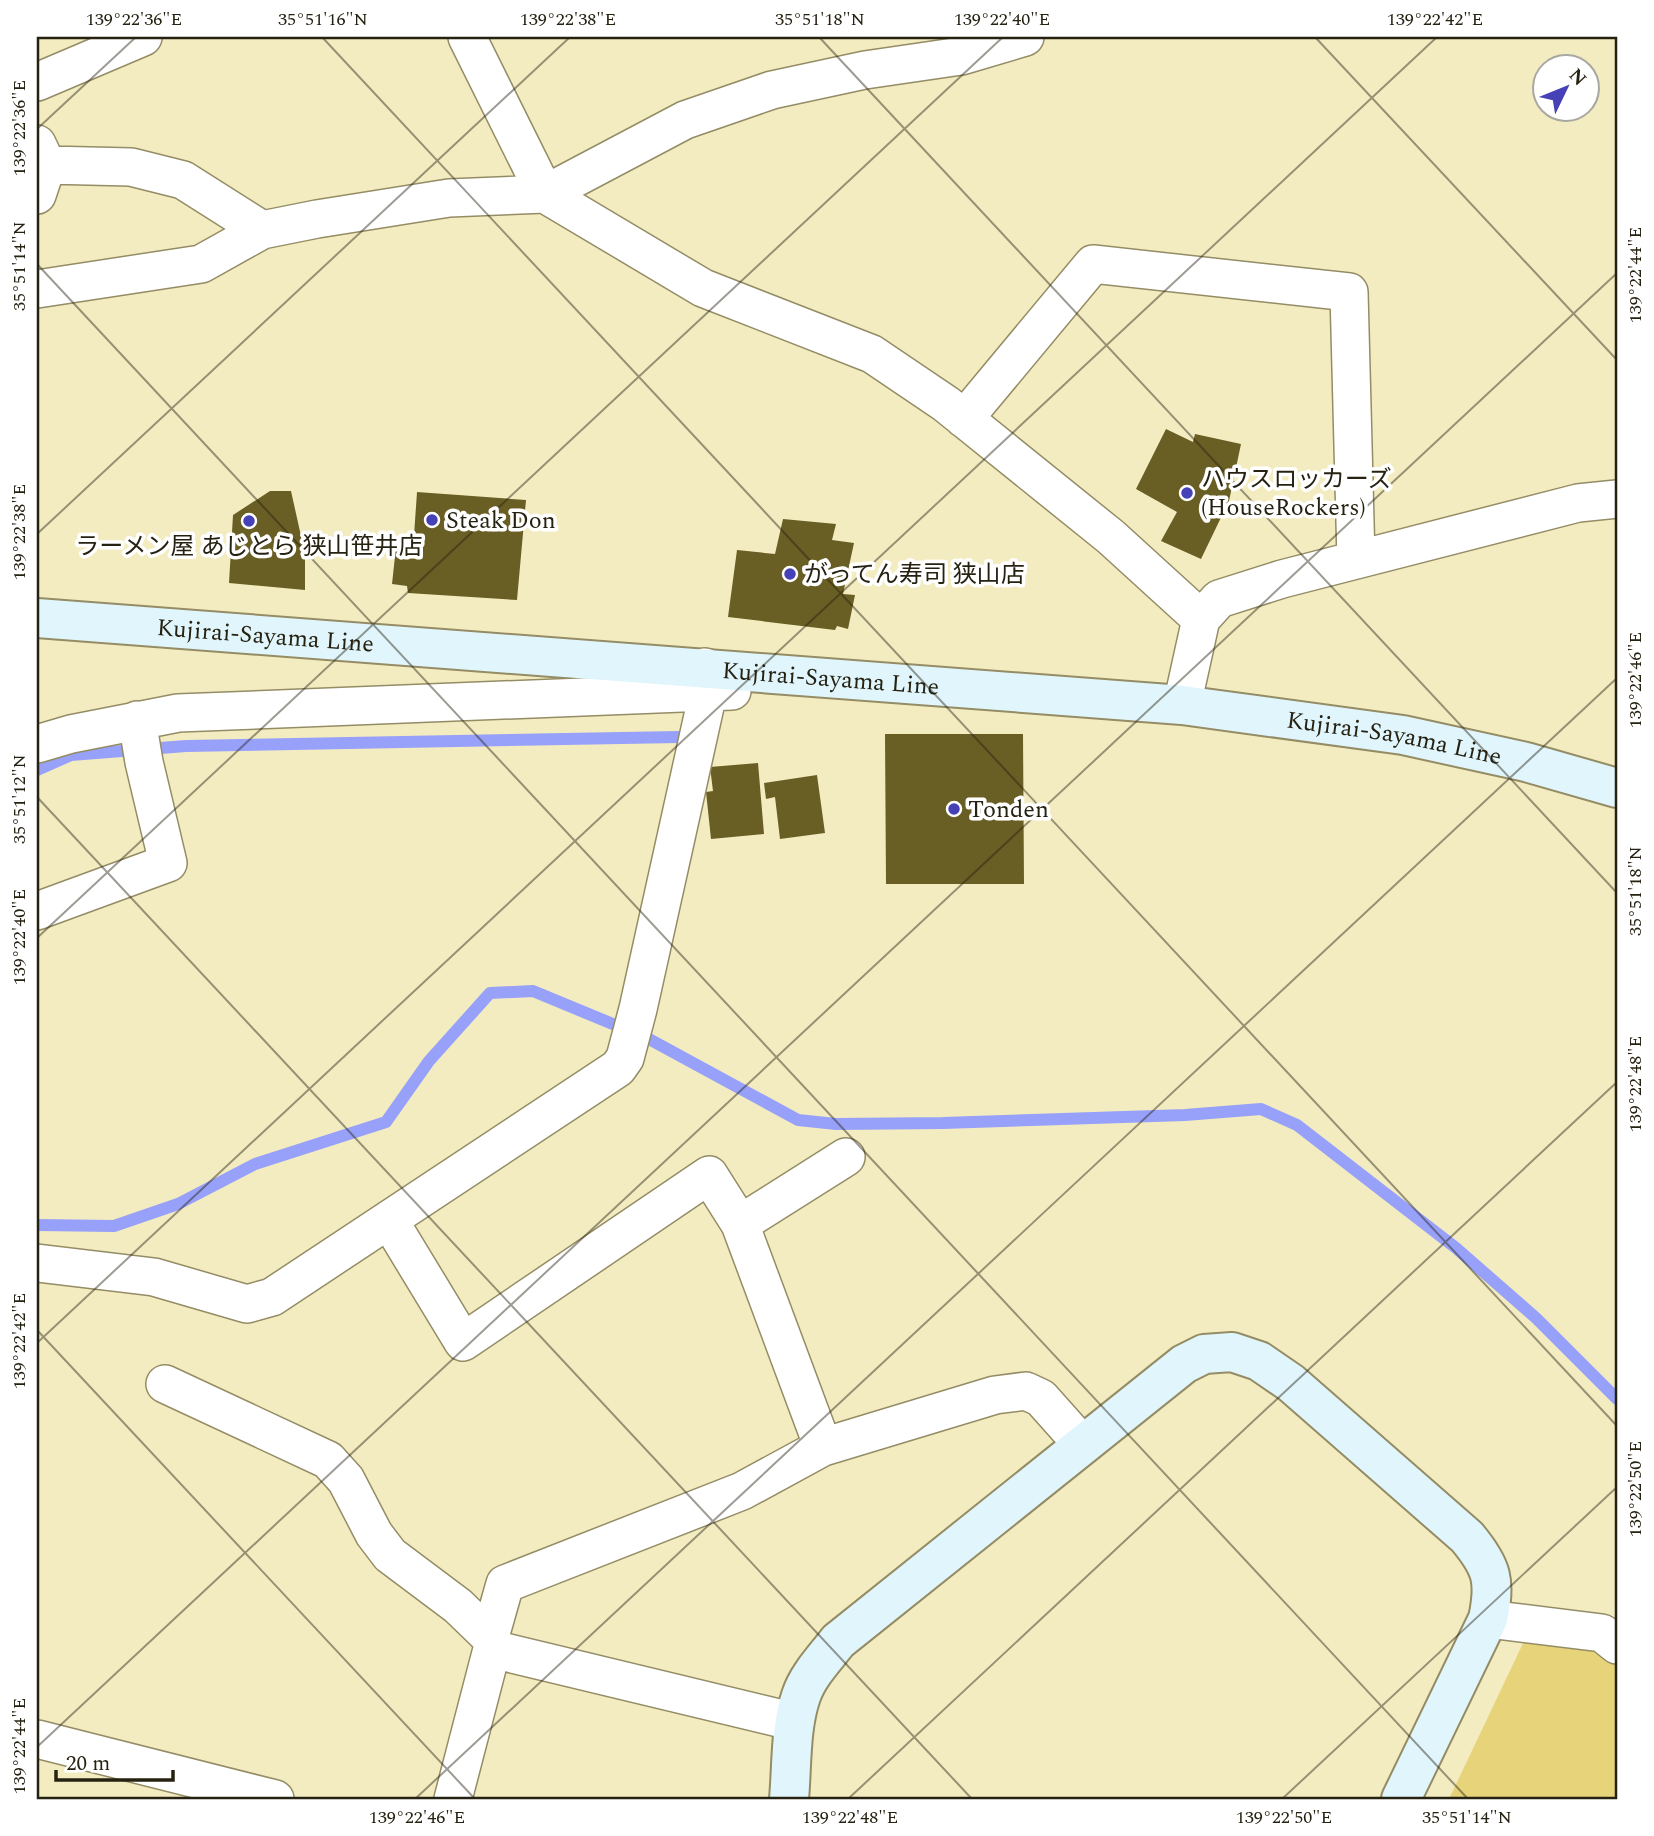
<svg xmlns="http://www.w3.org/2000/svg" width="1654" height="1836" viewBox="0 0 1654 1836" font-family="Spectral,'Noto Sans JP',serif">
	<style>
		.green { fill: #e7d47a }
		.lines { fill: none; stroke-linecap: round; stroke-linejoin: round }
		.stream { stroke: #97a1fa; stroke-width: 12 }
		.building { fill: #695e24 }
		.street-casing { stroke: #948c65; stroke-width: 40 }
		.secondary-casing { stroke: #948c65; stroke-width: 42 }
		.street { stroke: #fff; stroke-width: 37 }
		.secondary { stroke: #e1f6fc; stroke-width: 38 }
		.ticks { fill: none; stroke: #262212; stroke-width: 2; stroke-opacity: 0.45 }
		.poi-dot { fill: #4641b7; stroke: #fff; stroke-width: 2.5 }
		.labels { text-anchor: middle; stroke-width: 7; stroke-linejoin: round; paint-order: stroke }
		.poi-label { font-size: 24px; fill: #262212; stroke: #fff; text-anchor: start }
		.street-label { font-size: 24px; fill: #262212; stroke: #fff }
		.neatline { fill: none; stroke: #262212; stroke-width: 2.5 }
		.ticks-label { font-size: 18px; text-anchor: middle; fill: #262212 }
	</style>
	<rect width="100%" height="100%" fill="#f4ecc1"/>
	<path class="green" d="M1525,1639L1606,1653L1617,1668V1799H1449Z"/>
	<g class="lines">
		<path class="stream" d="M37,770L71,755L186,746L679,737
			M37,1225L114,1226L178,1204L255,1164L386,1122L429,1061L490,993L533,991L649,1039L798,1120L836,1124L943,1123L1185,1115L1261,1109L1297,1125L1456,1248L1536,1318L1617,1399"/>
	</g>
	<path class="building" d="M1166,429L1193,442L1195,434L1241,444L1229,501L1201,559L1161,541L1177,512L1136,489Z
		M270,491H291L305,554V590L229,583L233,515Z
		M417,492L526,500L517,600L408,593L407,586L392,584L396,547L413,550Z
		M783,519L836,524L832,540L854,543L843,594L855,595L848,629L837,626L835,630L728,617L737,550L775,554Z
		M885,734H1023L1024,884H886Z
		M758,763L764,834L711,839L706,792L713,791L710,767Z
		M817,775L825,833L780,839L775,797L766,799L764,783Z"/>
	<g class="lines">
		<g class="street-casing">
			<path id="street" d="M467,37L545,194L703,288L872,354L946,404L1111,537L1201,619
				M37,82L143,37
				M47,165L131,167L183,180L262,230
				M37,195L47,165L37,144
				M37,289L201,264L262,230L317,219L449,198L545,194L685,120L772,90L865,70L961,56L1025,37
				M964,419L1093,264L1349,292L1356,560
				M1182,705L1201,619L1219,599L1282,579L1578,503L1617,499
				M37,744L71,734L178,713L732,691
				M37,911L168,863L144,762L137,720
				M389,1220L463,1342L709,1175L740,1224L823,1447
				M740,1224L846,1157
				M37,1263L154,1277L247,1304L272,1297L618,1068L625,1058L638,1009L708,693L705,667
				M165,1384L328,1460L346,1480L374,1534L390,1555L458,1606L490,1637L505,1584L742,1491L823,1447L995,1395L1026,1391L1041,1398L1082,1444
				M1488,1619L1602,1633L1617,1645
				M37,1739L275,1799
				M453,1799L492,1649L795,1722"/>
		</g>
		<g class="secondary-casing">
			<g id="secondary">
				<path id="s1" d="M37,618L1182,705L1403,735L1526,762L1617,788"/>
				<path d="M789,1799C792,1766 790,1728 801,1696C808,1675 825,1658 838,1641L1184,1364L1204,1354L1232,1352L1259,1361L1291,1383L1467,1537C1492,1567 1496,1581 1488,1619L1401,1799"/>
			</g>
		</g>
		<use href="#street" class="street"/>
		<use href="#secondary" class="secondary"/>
	</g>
	<path class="ticks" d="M322,37L1617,1426M819,37L1617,893M1315,37L1617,360M37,129L136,37M37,264L1468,1799M37,534L570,37M37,797L972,1799M37,938L1003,37M37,1330L475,1799M37,1343L1437,37M37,1747L1617,273M415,1799L1617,678M848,1799L1617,1082M1282,1799L1617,1487"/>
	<g class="poi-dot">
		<circle cx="1187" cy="493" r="7"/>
		<circle cx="432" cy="520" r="7"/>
		<circle cx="249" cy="521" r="7"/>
		<circle cx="790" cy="574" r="7"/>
		<circle cx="954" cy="809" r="7"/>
	</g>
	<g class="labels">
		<g class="poi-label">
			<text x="1201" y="487">ハウスロッカーズ<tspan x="1201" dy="28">(HouseRockers)</tspan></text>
			<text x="446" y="528">Steak Don</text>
			<text x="249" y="554" text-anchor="middle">ラーメン屋 あじとら 狭山笹井店</text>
			<text x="804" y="582">がってん寿司 狭山店</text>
			<text x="968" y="817">Tonden</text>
		</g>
		<g class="street-label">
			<text dy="8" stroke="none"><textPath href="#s1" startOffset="229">Kujirai-Sayama Line</textPath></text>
			<text dy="8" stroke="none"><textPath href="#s1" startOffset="796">Kujirai-Sayama Line</textPath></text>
			<text dy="8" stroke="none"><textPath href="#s1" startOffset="1363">Kujirai-Sayama Line</textPath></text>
		</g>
	</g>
	<rect width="1654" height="1836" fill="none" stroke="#ffffff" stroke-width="77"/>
	<g transform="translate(1566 88) rotate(47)"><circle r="33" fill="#ffffff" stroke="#a8a7a0" stroke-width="2"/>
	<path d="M0-5L12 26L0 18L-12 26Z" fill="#4641b7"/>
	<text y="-10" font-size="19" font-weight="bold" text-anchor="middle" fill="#262212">N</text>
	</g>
	<path d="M56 1770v10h117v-10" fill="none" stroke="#262212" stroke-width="3.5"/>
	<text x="66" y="1770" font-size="21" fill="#262212" stroke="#ffffff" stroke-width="5" paint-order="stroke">20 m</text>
	<rect x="38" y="38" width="1578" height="1760" class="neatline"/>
	<g class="ticks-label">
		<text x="134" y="25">139°22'36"E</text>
		<text x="323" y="25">35°51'16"N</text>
		<text x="568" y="25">139°22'38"E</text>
		<text x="820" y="25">35°51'18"N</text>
		<text x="1002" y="25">139°22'40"E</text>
		<text x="1435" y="25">139°22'42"E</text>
		<text transform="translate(19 128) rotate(-90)" y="6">139°22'36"E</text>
		<text transform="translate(19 266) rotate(-90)" y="6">35°51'14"N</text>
		<text transform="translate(1635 275) rotate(-90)" y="6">139°22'44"E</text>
		<text transform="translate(19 532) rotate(-90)" y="6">139°22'38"E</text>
		<text transform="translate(1635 680) rotate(-90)" y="6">139°22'46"E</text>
		<text transform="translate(19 799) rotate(-90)" y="6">35°51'12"N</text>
		<text transform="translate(1635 891) rotate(-90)" y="6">35°51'18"N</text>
		<text transform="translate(19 937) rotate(-90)" y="6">139°22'40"E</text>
		<text transform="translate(1635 1084) rotate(-90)" y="6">139°22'48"E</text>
		<text transform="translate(19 1341) rotate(-90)" y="6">139°22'42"E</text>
		<text transform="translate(1635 1489) rotate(-90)" y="6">139°22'50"E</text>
		<text transform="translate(19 1746) rotate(-90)" y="6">139°22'44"E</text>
		<text x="417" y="1823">139°22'46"E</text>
		<text x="850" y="1823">139°22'48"E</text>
		<text x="1284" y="1823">139°22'50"E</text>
		<text x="1467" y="1823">35°51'14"N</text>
	</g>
</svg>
